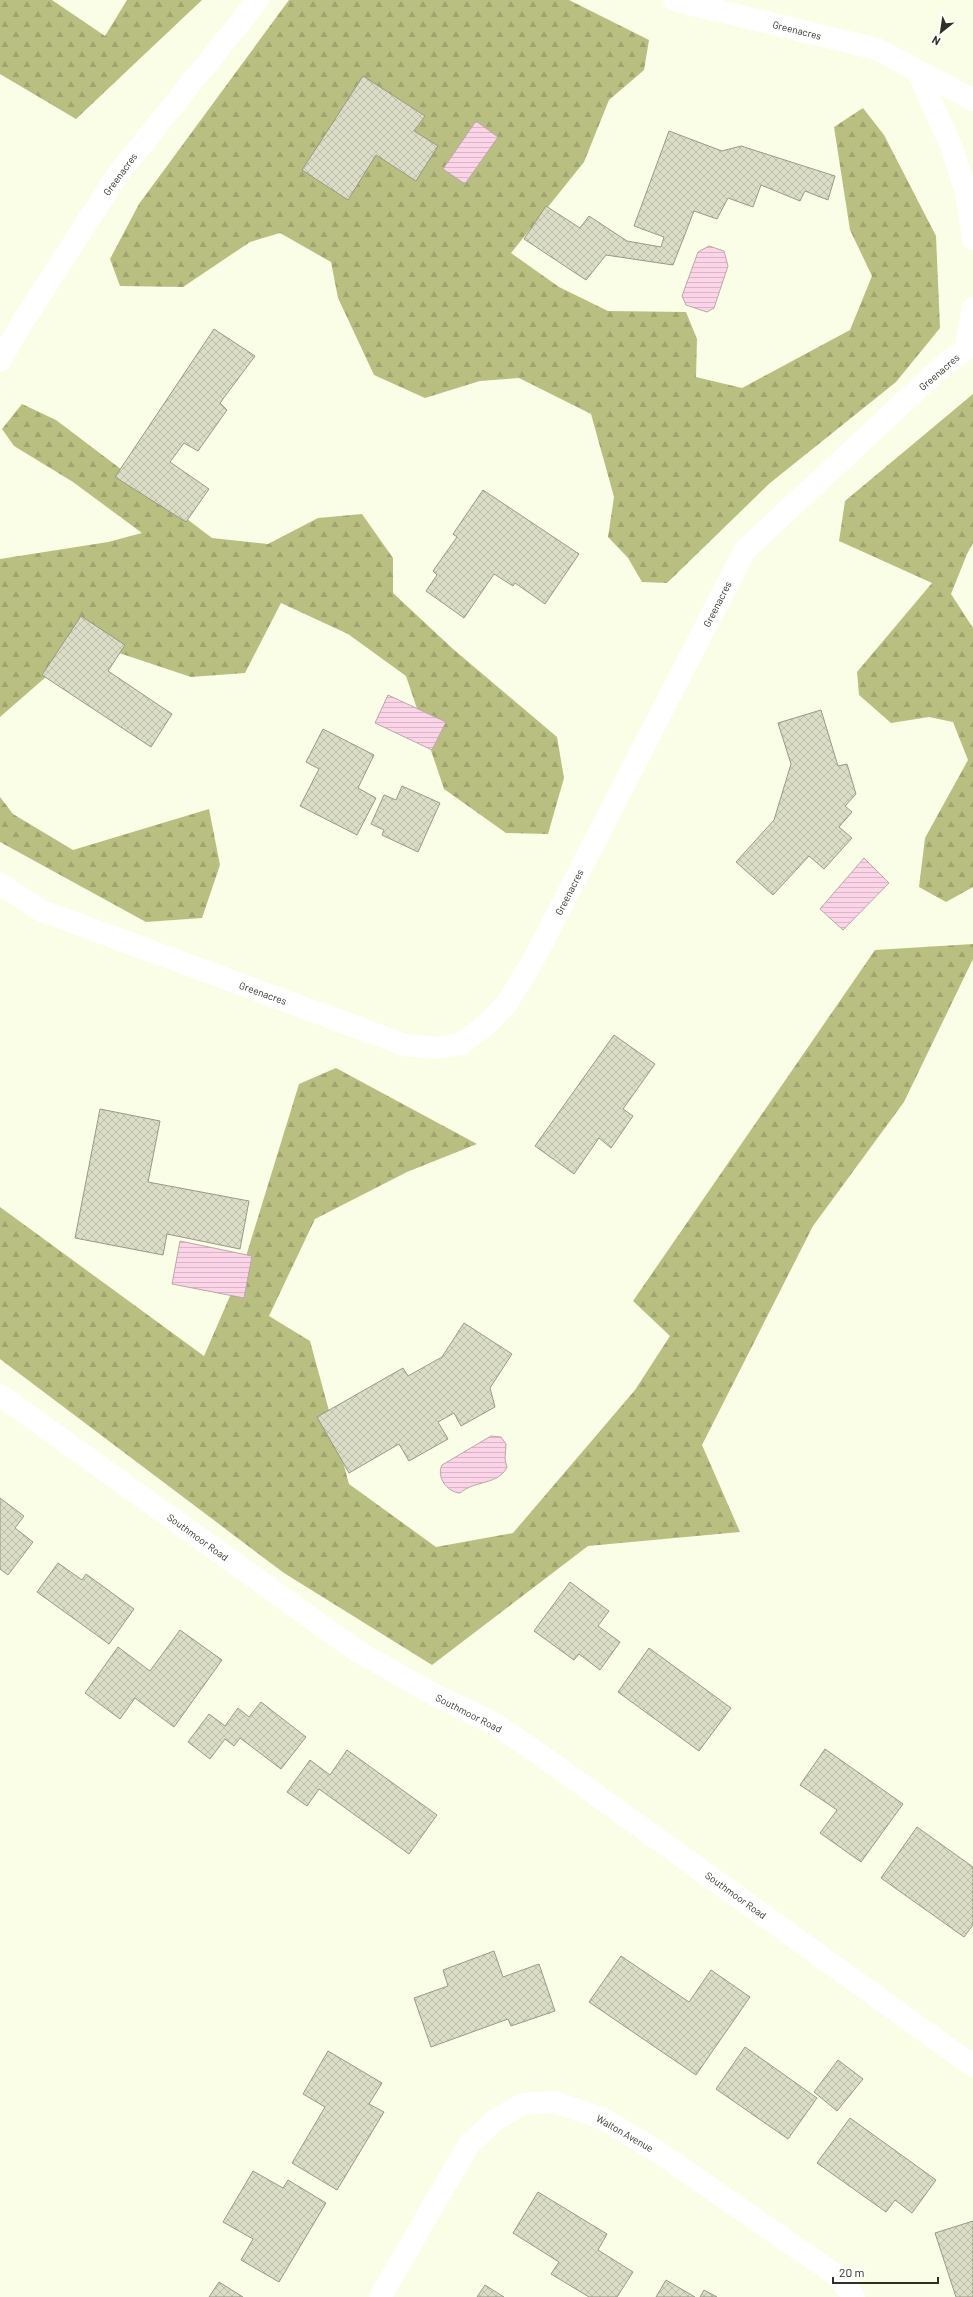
<svg xmlns="http://www.w3.org/2000/svg" width="973" height="2297" viewBox="0 0 973 2297" font-family="Barlow,sans-serif">
	<style>
		.forest { fill: url(#forest-firs) }
		.water { fill: url(#water-rules); stroke: #bea4ad }
		.building { fill: url(#building-cross-hatch); stroke: #989a85 }
		.lines { fill: none; stroke-linecap: round; stroke-linejoin: round }
		.minor { stroke: #fff; stroke-width: 22 }
		.labels { text-anchor: middle; stroke-width: 3.5; stroke-linejoin: round; paint-order: stroke }
		.street-label { font-size: 10px; fill: #2f3027; stroke: #fff }
	</style>
	<defs>
		<pattern id="forest-firs" width="22" height="20" patternUnits="userSpaceOnUse"><rect width="22" height="20" fill="#b9bf81"/><path d="M5 1l3.5 6h-7zM16 11l3.5 6h-7z" fill="#9fa46f"/></pattern>
		<pattern id="water-rules" width="6" height="5" patternUnits="userSpaceOnUse"><rect width="6" height="5" fill="#fbd5e7"/><path d="M0 2.5h6" fill="none" stroke="#d7b7c6"/></pattern>
		<pattern id="building-cross-hatch" width="8" height="8" patternUnits="userSpaceOnUse"><rect width="8" height="8" fill="#dbddc7"/><path d="M0 0l8 8M0 8l8-8" fill="none" stroke="#bcbeab"/></pattern>
	</defs>
	<rect width="100%" height="100%" fill="#fbfee7"/>
	<path class="forest" d="M0,0H52L105,36L127,0H202L76,119L0,74Z
		M289,0H569L649,40L644,70L609,100L584,162L511,253L559,287L608,311L686,312L697,339L696,377L742,388L850,330L872,276L850,230L834,127L863,108L884,135L936,236L940,328L896,382L770,483L667,583L642,582L628,558L608,537L614,497L591,414L519,378L480,381L425,398L374,375L338,298L331,262L280,233L250,242L183,287L120,286L110,259L139,204Z
		M973,394V543L967,554L951,594L973,628V887L946,902L919,887L925,838L968,760L953,722L929,717L891,723L859,695L857,672L932,583L839,541L845,501Z
		M22,404L56,420L212,538L268,544L318,518L362,514L393,558V593L453,649L557,737L564,778L548,834L506,833L444,789L406,676L348,634L281,603L245,673L191,677L86,642L0,717V559L108,542L142,533L73,482L14,446L2,429Z
		M0,797L13,814L73,850L209,809L220,865L202,918L146,922L0,842Z
		M973,944V959L904,1102L813,1226L702,1445L740,1532L588,1546L432,1665L284,1573L0,1359V1207L204,1356L243,1266L299,1084L336,1068L477,1144L407,1172L315,1219L269,1316L310,1341L349,1484L436,1547L513,1533L635,1390L670,1336L633,1301L875,950Z"/>
	<path class="water" d="M476,121L498,137L465,184L443,169Z
		M709,246L724,251L728,266L714,308L707,312L686,305L682,296L698,252Z
		M388,695L446,722L432,750L375,723Z
		M864,858L889,883L843,930L820,909Z
		M180,1241L252,1256L244,1298L172,1284Z
		M491,1436L501,1437L506,1444L505,1459L507,1467C499,1485 475,1480 460,1493C447,1492 436,1477 442,1465Z"/>
	<path class="building" d="M363,76L425,116L414,131L438,146L416,181L376,155L348,200L302,170Z
		M669,131L722,151L741,146L835,176L828,200L805,191L800,201L761,185L753,207L728,198L717,219L694,211L673,265L606,255L586,280L524,239L546,206L580,228L589,216L627,241L661,247L664,237L634,226Z
		M214,329L255,356L220,403L227,410L198,451L184,443L170,462L209,489L186,522L115,477Z
		M483,490L579,554L545,604L515,583L513,586L494,574L464,618L426,591L437,575L433,571L457,537L453,534Z
		M81,616L125,645L108,671L172,714L151,747L42,675Z
		M821,710L838,766L847,764L856,794L845,806L852,812L839,827L852,838L824,869L809,856L773,895L736,862L774,820L791,764L778,723Z
		M323,729L374,755L358,788L376,798L357,835L300,806L319,769L306,762Z
		M402,786L440,803L418,852L382,835L384,830L371,824L384,795L396,800Z
		M614,1035L655,1064L623,1109L633,1116L611,1148L599,1138L574,1174L535,1146Z
		M100,1109L160,1121L148,1182L249,1201L240,1249L167,1234L163,1255L75,1238Z
		M464,1323L512,1354L490,1388L495,1407L461,1426L454,1413L438,1422L448,1439L409,1461L399,1444L349,1473L317,1417L403,1368L408,1376L442,1357Z
		M0,1498L24,1516L15,1528L33,1542L8,1575L0,1569Z
		M58,1563L82,1580L86,1574L134,1609L109,1644L37,1592Z
		M570,1582L609,1611L598,1626L620,1642L600,1670L579,1654L574,1660L534,1631Z
		M180,1630L222,1660L174,1727L135,1698L120,1719L85,1693L118,1647L150,1671Z
		M649,1648L731,1708L699,1751L618,1692Z
		M261,1702L306,1737L281,1769L240,1738L234,1746L225,1739L210,1759L188,1742L209,1714L225,1726L238,1708L249,1717Z
		M825,1749L903,1804L861,1862L820,1833L837,1810L800,1785Z
		M347,1750L437,1815L409,1854L319,1789L307,1806L287,1792L310,1760L330,1775Z
		M917,1827L973,1867V1925L964,1937L881,1878Z
		M494,1951L503,1977L539,1964L555,2011L511,2026L508,2019L431,2047L414,1998L448,1986L443,1970Z
		M621,1956L689,2002L711,1970L750,1997L696,2075L589,2002Z
		M745,2047L817,2098L788,2139L716,2089Z
		M328,2051L382,2083L369,2104L384,2112L337,2190L292,2163L325,2107L303,2094Z
		M838,2060L863,2079L837,2111L814,2092Z
		M850,2118L936,2180L912,2213L895,2200L886,2212L817,2163Z
		M253,2171L283,2188L288,2180L326,2203L279,2282L241,2260L253,2239L223,2222Z
		M538,2192L607,2234L598,2250L633,2272L617,2297H589L551,2274L559,2262L513,2233Z
		M973,2221V2297H956L935,2233Z
		M666,2280L695,2297H656Z
		M219,2282L243,2297H209Z
		M485,2285L504,2297H477Z
		M704,2290L717,2297H700Z"/>
	<g class="lines">
		<path class="minor" d="M674,0L877,49L973,100
			M917,70L951,146L966,192L973,239
			M965,350L973,308
			M0,361L22,323L118,174L258,0
			M0,884L40,910L405,1045L436,1048L461,1044L488,1023L507,1003L534,959L745,550L946,363L973,345
			M0,1395L357,1651L433,1694L495,1724L545,1758L973,2066
			M380,2297L469,2144L495,2120L523,2104L554,2102L602,2118L658,2152L839,2277L854,2297"/>
	</g>
	<g class="labels">
		<g class="street-label">
			<text transform="translate(797 30) rotate(14)" y="4">Greenacres</text>
			<text transform="translate(120 174) rotate(-54)" y="4">Greenacres</text>
			<text transform="translate(939 372) rotate(-41)" y="4">Greenacres</text>
			<text transform="translate(717 604) rotate(-63)" y="4">Greenacres</text>
			<text transform="translate(569 892) rotate(-63)" y="4">Greenacres</text>
			<text transform="translate(263 993) rotate(20)" y="4">Greenacres</text>
			<text transform="translate(198 1537) rotate(36)" y="4">Southmoor Road</text>
			<text transform="translate(469 1713) rotate(27)" y="4">Southmoor Road</text>
			<text transform="translate(736 1895) rotate(36)" y="4">Southmoor Road</text>
			<text transform="translate(625 2133) rotate(30)" y="4">Walton Avenue</text>
		</g>
	</g>
	<g transform="translate(941 32) rotate(210)" stroke="#ffffff" stroke-width="3" paint-order="stroke">
	<path d="M0-3L7 15L0 10L-7 15Z" fill="#2f3027"/>
	<text y="-6" font-size="11" font-weight="bold" text-anchor="middle" fill="#2f3027">N</text>
	</g>
	<path d="M833 2277v6h105v-6" fill="none" stroke="#2f3027" stroke-width="2"/>
	<text x="839" y="2277" font-size="12" fill="#2f3027" stroke="#ffffff" stroke-width="3" paint-order="stroke">20 m</text>
</svg>
